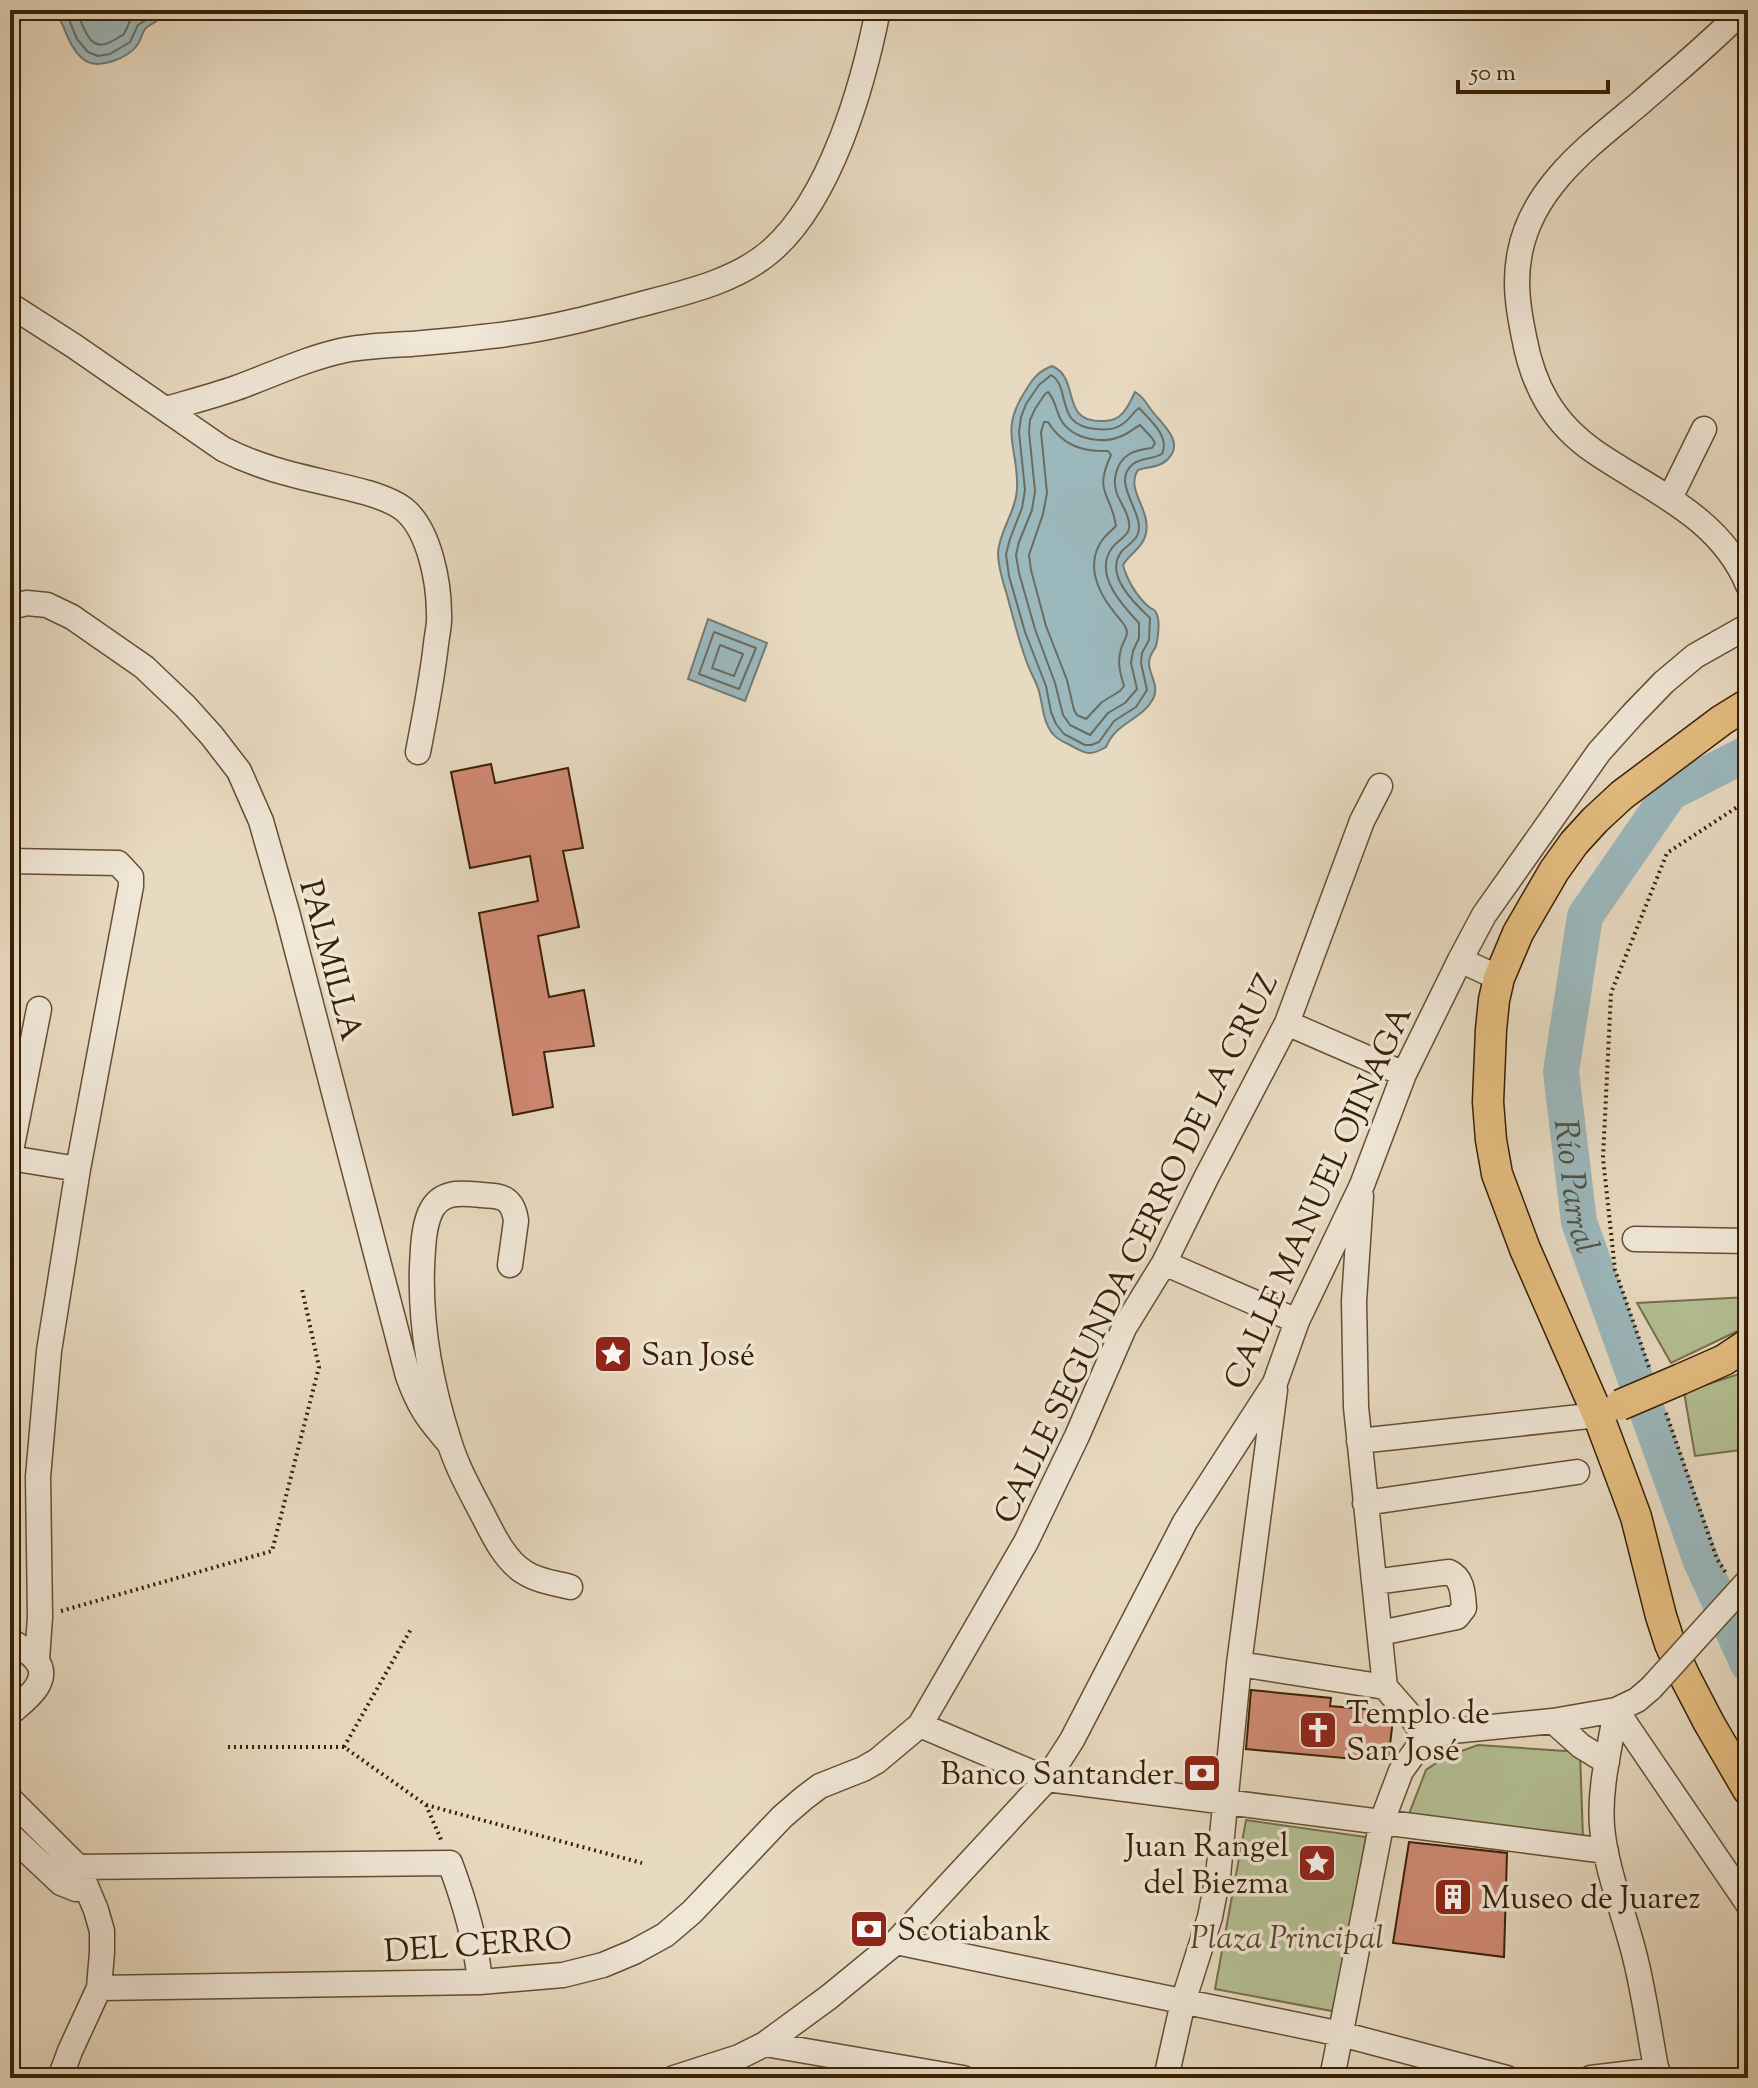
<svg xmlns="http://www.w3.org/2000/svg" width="1758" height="2088" viewBox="0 0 1758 2088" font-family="'Sorts Mill Goudy',serif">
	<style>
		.green { fill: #b4c094; stroke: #76704c; stroke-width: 2 }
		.water { fill: #9bb8bd; stroke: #747b73; stroke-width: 2 }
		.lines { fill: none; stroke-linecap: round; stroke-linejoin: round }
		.shore { stroke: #6a6c60; stroke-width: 2 }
		.river { stroke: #9bb8bd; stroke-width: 36 }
		.building { fill: #d18a76; stroke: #392003; stroke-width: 2 }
		.minor-casing { stroke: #654e32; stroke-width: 27 }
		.major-casing { stroke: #392003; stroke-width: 33 }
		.path { stroke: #392003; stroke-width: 4; stroke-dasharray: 2 4; stroke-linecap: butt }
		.minor { stroke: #f0e7d7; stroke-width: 24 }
		.major { stroke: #e4bd80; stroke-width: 30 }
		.minor-bridge-casing { stroke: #654e32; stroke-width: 27; stroke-linecap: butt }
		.major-bridge-casing { stroke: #392003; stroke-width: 33; stroke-linecap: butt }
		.minor-bridge { stroke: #f0e7d7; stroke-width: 24 }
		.major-bridge { stroke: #e4bd80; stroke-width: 30 }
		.labels { text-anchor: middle; stroke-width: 7; stroke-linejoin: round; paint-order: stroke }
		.street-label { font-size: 32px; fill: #392003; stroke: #f0e7d7 }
		.poi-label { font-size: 32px; fill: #392003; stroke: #f0e7d7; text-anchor: start }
		.park-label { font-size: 32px; font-style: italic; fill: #584827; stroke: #f0e7d7 }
		.water-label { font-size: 34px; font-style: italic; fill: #564e3b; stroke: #f0e7d7 }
	</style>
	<rect width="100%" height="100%" fill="#e8dac1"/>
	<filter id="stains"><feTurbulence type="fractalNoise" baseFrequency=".0025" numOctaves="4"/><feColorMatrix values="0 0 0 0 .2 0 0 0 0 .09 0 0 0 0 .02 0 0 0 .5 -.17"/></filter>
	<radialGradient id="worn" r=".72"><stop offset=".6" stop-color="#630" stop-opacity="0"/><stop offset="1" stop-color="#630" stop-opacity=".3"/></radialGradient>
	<path class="green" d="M1748,1297V1326L1671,1363L1637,1303Z
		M1745,1372L1748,1373V1449L1695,1456L1684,1392Z
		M1478,1745L1580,1752L1583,1839L1409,1814L1426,1770L1445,1757Z
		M1246,1820L1366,1837L1337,2012L1215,1989Z"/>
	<path class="water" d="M54,10H163C156,24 159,19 147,27C142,31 142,38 138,44C129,58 97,71 83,59C67,46 66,25 54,10Z
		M1052,366C1082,379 1058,423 1104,421C1122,421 1128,407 1135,392C1144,397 1146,403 1152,411C1162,424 1185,442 1168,459C1161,467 1147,467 1138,470C1125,490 1151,509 1146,533C1144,547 1130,553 1123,565C1127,580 1137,597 1149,607C1154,611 1155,608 1157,615C1160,622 1158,639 1156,646C1153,652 1149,656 1149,663C1149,675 1160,686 1153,699C1141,721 1117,721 1106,747C1088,758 1084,752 1068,744C1061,741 1057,739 1053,734C1042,721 1043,703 1038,688C1034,678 1029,669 1026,660C1018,638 1013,617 1007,595C1003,582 998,567 998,553C999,531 1016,512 1017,489C1019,447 998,432 1026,390C1033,378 1039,371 1052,366Z
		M708,619L767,643L745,701L688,679Z"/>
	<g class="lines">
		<path class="shore" d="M65,10L77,39L88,52L98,56L110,54L130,42L138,25L151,17L155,10
			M76,10C84,26 89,55 112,41C113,41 122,35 123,35C131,24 126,19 142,10
			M1051,375C1072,387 1053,426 1096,429C1105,430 1114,430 1121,425C1129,421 1133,412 1139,408C1150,420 1170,436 1162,454C1153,459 1141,458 1133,464C1112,481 1139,507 1139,527C1139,540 1129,543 1122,551C1103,574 1135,604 1150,618L1149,640L1142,653L1141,663L1147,690L1136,707L1114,721L1099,742L1091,745H1085L1064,734L1056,724L1051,712L1046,686L1025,632L1009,576L1006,554L1010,539L1022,508L1025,490L1019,432L1021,417L1026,404L1039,385Z
			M1048,392C1055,399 1056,411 1061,420C1073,440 1104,445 1124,435C1129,433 1134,428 1140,425L1152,438L1155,443L1152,448C1144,449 1135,450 1128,455C1116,463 1112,481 1117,494C1121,504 1131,517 1129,529C1127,537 1117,541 1112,548C1093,574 1122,605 1139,623V638L1133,651L1131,663L1137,689L1125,703L1108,713L1090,735L1070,725L1063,715L1055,683L1035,629L1019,573L1016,555L1019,542L1032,510L1035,491L1029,432L1030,420L1035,409L1045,394Z
			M1044,422H1048C1062,445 1082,452 1108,451L1111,455C1093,494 1111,492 1116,526C1112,530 1107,534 1103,539C1085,563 1097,591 1114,612C1118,618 1127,625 1127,632C1127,638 1122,644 1121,649C1117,662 1120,673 1124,686L1120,691L1102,702L1086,719L1077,715L1074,710L1067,680L1046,626L1031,570L1029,555L1043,514L1047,493L1041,432Z
			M714,632L756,648L739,689L699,674Z
			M720,645L743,654L734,676L712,668Z"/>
		<path class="river" id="s1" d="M1748,753L1670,793L1585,916L1561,1072L1579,1222L1701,1561L1748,1664"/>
	</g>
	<path class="building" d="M491,764L495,783L568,768L583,848L563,851L579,927L538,936L549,997L584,990L594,1046L544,1052L553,1107L513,1115L479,913L538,901L530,856L470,868L451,772Z
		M1251,1690L1331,1698L1330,1706L1386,1711L1393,1719L1388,1762L1246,1749Z
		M1409,1842L1507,1853L1504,1957L1393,1943Z"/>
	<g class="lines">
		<g class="minor-casing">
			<path id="minor" d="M1743,10C1710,44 1674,73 1639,104C1590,145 1533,186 1520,252C1514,281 1518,308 1524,337C1533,386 1553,423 1595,452C1652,491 1720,517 1748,585
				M10,305L74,346L223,449C272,474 317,479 368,493C381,497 396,502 406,511C430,533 439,583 439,614C440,624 437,634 436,644C432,680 425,716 418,752
				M166,409C190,402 213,396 236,388C272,375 307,358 345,350C366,346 389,345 411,344C445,341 480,338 514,333C556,327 597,316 638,305C683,293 736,282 772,250C831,198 863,86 878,10
				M1670,498L1704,429
				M10,607L27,603L47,605L72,617L144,667L185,706L212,736L239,771L261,821L287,912L408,1376C419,1407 428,1419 449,1443
				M10,861L118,863L131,877V886L78,1169L49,1351L38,1477L40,1617L37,1660
				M1460,960L1499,978
				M1287,1023L1404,1074
				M10,1156L39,1009
				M10,1158L78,1169
				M1361,1196L1354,1301L1356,1407L1385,1687L1413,1719L1425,1738
				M1635,1239L1748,1241
				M1164,1263L1297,1321
				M510,1265L516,1221C515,1213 513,1205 506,1200C499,1195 490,1196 482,1195C461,1193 440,1190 430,1213C423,1230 423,1249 422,1267C420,1326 431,1385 449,1441C457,1468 472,1494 485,1519C494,1537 506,1561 524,1572C537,1581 555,1583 570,1587
				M1359,1441L1598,1415
				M1365,1503L1577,1472
				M1374,1582L1449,1572C1463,1578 1463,1595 1464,1608L1457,1617L1380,1633
				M10,1640C18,1646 30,1652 36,1660C53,1681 24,1701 10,1713
				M1239,1664L1385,1687
				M1616,1710C1610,1748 1599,1787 1602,1826C1605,1867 1625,1916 1635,1957C1645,1997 1650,2038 1658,2078
				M1616,1710L1748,1904
				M1553,1721L1581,1746L1607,1762
				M920,1725L1047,1779L1606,1851
				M1425,1738L1452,1731L1553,1721L1616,1710L1637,1700L1651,1688
				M10,1799L78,1867L96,1910L102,1931V1952L99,1988L70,2051L60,2078
				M10,1835L61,1883L76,1889
				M61,1883L78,1867L450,1863C465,1903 476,1940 480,1982
				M896,1942L1341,2034L1507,2078
				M99,1988L480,1982L563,1975L603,1965L634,1952L665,1935L692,1912L782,1817L804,1798L820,1786L863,1769L877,1761L920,1725L1026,1542L1077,1436L1124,1328L1164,1263L1206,1178L1287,1023L1362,821L1380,786
				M765,2044L963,2078
				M674,2078L739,2057L765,2044L829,1997L896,1942L1047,1779L1072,1740L1185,1522L1275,1383L1297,1321L1362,1185L1404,1074L1460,960L1484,915L1599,752L1634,713L1664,682L1695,656L1748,626
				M1166,2078L1183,2002L1210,1917L1218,1876L1239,1664L1275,1390
				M1332,2078L1382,1821L1401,1771L1425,1738
				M1591,2078L1657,2070"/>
		</g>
		<g class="major-casing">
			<path id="major" d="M1748,704L1722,720L1622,795L1595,820L1574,843L1554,871L1518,933L1499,978L1494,1000L1491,1030L1488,1102L1491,1140L1497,1174L1525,1249L1598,1415L1625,1487L1636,1517L1661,1616L1670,1644L1685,1677L1709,1723L1748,1790
				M1681,1379L1724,1360L1748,1344"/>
		</g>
		<path class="path" d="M1649,1367L1615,1270L1603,1158L1611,993L1667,853L1748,800
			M1666,1413L1717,1559L1726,1573
			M61,1611L272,1551L319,1367L302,1289
			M228,1747H344L426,1805L442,1842
			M344,1747L411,1629
			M426,1805L642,1863"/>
		<use href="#minor" class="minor"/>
		<use href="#major" class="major"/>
		<g class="minor-bridge-casing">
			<path id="minor-bridge" d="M1651,1688L1748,1581"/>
		</g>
		<g class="major-bridge-casing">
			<path id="major-bridge" d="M1620,1405L1681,1379"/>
		</g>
		<use href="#minor-bridge" class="minor-bridge"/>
		<use href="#major-bridge" class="major-bridge"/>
	</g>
	<defs>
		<g id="sight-square" transform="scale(2)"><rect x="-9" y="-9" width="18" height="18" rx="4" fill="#8f2418" stroke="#f0e7d7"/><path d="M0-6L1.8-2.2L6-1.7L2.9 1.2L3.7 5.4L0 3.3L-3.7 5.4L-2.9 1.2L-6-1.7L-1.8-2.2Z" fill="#fff"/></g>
		<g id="church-square" transform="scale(2)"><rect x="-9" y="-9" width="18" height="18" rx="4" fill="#8f2418" stroke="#f0e7d7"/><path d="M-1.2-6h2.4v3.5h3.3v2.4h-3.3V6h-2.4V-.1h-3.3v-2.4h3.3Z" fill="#fff"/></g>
		<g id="bank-square" transform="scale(2)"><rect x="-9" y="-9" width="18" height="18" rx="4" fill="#8f2418" stroke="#f0e7d7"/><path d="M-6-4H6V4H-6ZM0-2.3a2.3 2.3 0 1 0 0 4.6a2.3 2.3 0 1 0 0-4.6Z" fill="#fff"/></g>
		<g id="building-square" transform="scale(2)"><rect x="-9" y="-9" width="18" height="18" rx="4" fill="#8f2418" stroke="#f0e7d7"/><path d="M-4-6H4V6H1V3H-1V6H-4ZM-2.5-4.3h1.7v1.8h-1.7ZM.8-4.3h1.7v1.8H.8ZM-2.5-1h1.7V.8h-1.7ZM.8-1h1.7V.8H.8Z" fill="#fff"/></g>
	</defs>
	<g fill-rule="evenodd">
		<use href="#sight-square" x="613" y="1354"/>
		<use href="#church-square" x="1318" y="1730"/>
		<use href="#bank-square" x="1202" y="1773"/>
		<use href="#sight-square" x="1317" y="1863"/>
		<use href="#building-square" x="1453" y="1897"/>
		<use href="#bank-square" x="869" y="1929"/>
	</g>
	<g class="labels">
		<g class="street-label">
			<text transform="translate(332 960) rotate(75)" y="11">PALMILLA</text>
			<text transform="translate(1317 1197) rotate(-66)" y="11">CALLE MANUEL OJINAGA</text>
			<text transform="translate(1135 1248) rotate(-64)" y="11">CALLE SEGUNDA CERRO DE LA CRUZ</text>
			<text transform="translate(478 1944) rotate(-4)" y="11">DEL CERRO</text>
		</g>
		<g class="poi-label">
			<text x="641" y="1365">San José</text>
			<text x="1346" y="1723">Templo de<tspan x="1346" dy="37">San José</tspan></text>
			<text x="1174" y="1784" text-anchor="end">Banco Santander</text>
			<text x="1289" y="1856" text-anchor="end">Juan Rangel<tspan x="1289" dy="37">del Biezma</tspan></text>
			<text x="1481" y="1908">Museo de Juarez</text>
			<text x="897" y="1940">Scotiabank</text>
		</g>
		<g class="park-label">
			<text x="1287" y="1948">Plaza Principal</text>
		</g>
		<g class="water-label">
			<text dy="12" stroke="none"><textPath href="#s1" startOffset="510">Río Parral</textPath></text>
		</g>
	</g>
	<rect width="1758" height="2088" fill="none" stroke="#e8dac1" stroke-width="40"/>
	<rect x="12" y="12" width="1734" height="2064" fill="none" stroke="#392003" stroke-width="4"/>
	<rect x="20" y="20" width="1718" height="2048" fill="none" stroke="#392003" stroke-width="2"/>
	<path d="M1458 80v12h150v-12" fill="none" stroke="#392003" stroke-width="4"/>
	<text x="1470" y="80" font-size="24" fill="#392003" stroke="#f0e7d7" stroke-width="6" paint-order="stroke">50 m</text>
	<rect width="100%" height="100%" filter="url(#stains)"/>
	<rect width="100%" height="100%" fill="url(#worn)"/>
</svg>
